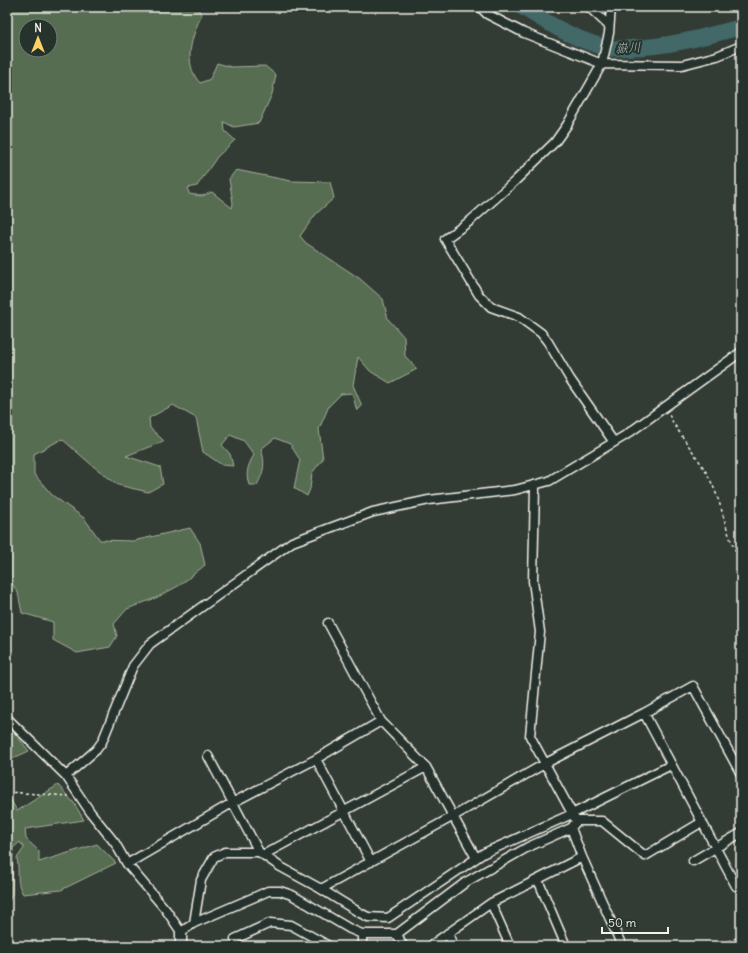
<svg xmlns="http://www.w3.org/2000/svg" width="748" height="953" viewBox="0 0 748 953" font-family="Delius,'Klee One',sans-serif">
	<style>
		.green { fill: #576d51; stroke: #a6af9c; fill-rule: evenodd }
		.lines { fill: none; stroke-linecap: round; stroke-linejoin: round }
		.river { stroke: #436768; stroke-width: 16 }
		.minor-casing { stroke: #f4f1e8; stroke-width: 11 }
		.tertiary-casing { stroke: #f4f1e8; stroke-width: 13 }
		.path { stroke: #f4f1e8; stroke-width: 1.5; stroke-dasharray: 3 3; stroke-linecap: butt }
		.minor { stroke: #26332d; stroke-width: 8 }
		.tertiary { stroke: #26332d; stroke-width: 10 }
		.labels { text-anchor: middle; stroke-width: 4; stroke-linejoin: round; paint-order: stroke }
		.water-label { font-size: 13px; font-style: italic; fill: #adbab5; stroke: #26332d }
	</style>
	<rect width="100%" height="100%" fill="#323b34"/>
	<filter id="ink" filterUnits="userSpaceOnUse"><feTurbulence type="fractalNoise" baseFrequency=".025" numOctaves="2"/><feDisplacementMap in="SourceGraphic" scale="8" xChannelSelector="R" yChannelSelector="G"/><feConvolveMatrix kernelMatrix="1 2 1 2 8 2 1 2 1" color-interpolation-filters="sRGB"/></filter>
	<g filter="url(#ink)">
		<path class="green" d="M7,7H196L202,14C192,36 182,63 200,83L210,79L217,63L231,67L265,66L276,75L272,94L259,123L234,127L224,122L225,131L235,140L217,157L197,186L188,188L189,194L202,196L212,192L232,208L233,203L229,179L236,170L291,181L330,182L334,198L316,214L300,236L306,243L359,278L383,299L388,319L404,337L405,356L417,369L390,383L370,371L358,357L353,385L362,406L357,411L352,393L341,394L329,406L319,429L323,459L312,473L310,489L307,496L294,488L300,460L290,444L275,438L261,449C266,463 264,472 257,485H249C245,473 248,465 254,455L244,441L230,435L222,445L230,454L233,466L222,465L203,452L196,418L173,405L149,418L150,428L164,441L126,456L160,467L163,484L148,492L118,485L93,466L62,439L34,454V474L52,495L84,518L100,540L133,541L190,528L200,543L205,565L180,585L158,597L127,609L114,624L117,636L110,647L77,653L53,640V622L22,613L18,593L7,576ZM26,26H50V50H26Z
			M7,724L29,751L7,761V754L12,749L9,738L7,737Z
			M58,785L74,803L84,820L25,829L26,839L39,851V862L97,844L116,863L61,890L23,894C15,881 20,874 17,858L24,848L20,842L13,848L12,894L7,906V793L17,811Z"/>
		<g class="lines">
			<path class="river" d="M522,7C549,24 577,41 608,48C614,49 623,48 629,48C668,47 704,37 741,27"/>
			<g class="minor-casing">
				<path id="minor" d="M480,7L487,14L524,33L602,64L682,65L717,56L741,46
					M589,7L608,25
					M611,7L609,33L602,64L567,125L555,142L515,181L470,221L445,239L479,295L491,307L519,317L541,333L548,342L570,379L613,441
					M535,486L533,581L540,632L530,736L574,817
					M328,623L381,721L426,767L476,858
					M644,713L736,886
					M7,718L66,776L91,813L115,843L127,864L166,910L181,932L194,923L257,896L268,891H280L292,895L350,929L362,934H397L466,882L528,847L571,828L577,821
					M208,756L259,852
					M316,759L371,862
					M66,776L96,750L102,742L133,666L150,644L292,542L373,512L429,500L515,490L549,481L626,435L741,352
					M577,821H602L645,856L702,822
					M571,828L582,857L622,946
					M263,855L426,767
					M693,861L741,833
					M127,864L232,803L316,759L381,721
					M538,880L566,946
					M321,889L452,817L546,763L644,713L693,686L741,774
					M491,903L510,946
					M194,923L201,880L214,857L225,852H259L279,866L321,889L360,913L368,917L388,918L484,853L572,814L671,765
					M448,933L453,946
					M397,934L403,946
					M238,946L235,939L270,923L291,925L329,946
					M362,946V934
					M430,946L491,903L582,857"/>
			</g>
			<g class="tertiary-casing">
				<path id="tertiary" d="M181,932V946"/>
			</g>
			<path class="path" d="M669,415C682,440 702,460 713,486C724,510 726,538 741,560
				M7,792L69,796
				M717,946L741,936"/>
			<use href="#minor" class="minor"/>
			<use href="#tertiary" class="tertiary"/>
		</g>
	</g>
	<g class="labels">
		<g class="water-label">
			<text transform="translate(628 47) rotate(-3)" y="5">嶽川</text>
		</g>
	</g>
	<rect width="748" height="953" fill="none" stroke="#26332d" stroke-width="24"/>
	<rect x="12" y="12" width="724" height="929" fill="none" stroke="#f4f1e8" stroke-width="1.5" filter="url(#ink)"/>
	<g transform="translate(38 38)"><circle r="19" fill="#26332d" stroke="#787f78"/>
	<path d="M0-3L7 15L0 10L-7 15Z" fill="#ffd166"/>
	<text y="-6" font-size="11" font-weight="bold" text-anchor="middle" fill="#f4f1e8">N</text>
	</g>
	<path d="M602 927v6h66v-6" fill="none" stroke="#f4f1e8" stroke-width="2"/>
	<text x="608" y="927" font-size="12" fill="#f4f1e8" stroke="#26332d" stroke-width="3" paint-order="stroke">50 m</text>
</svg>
